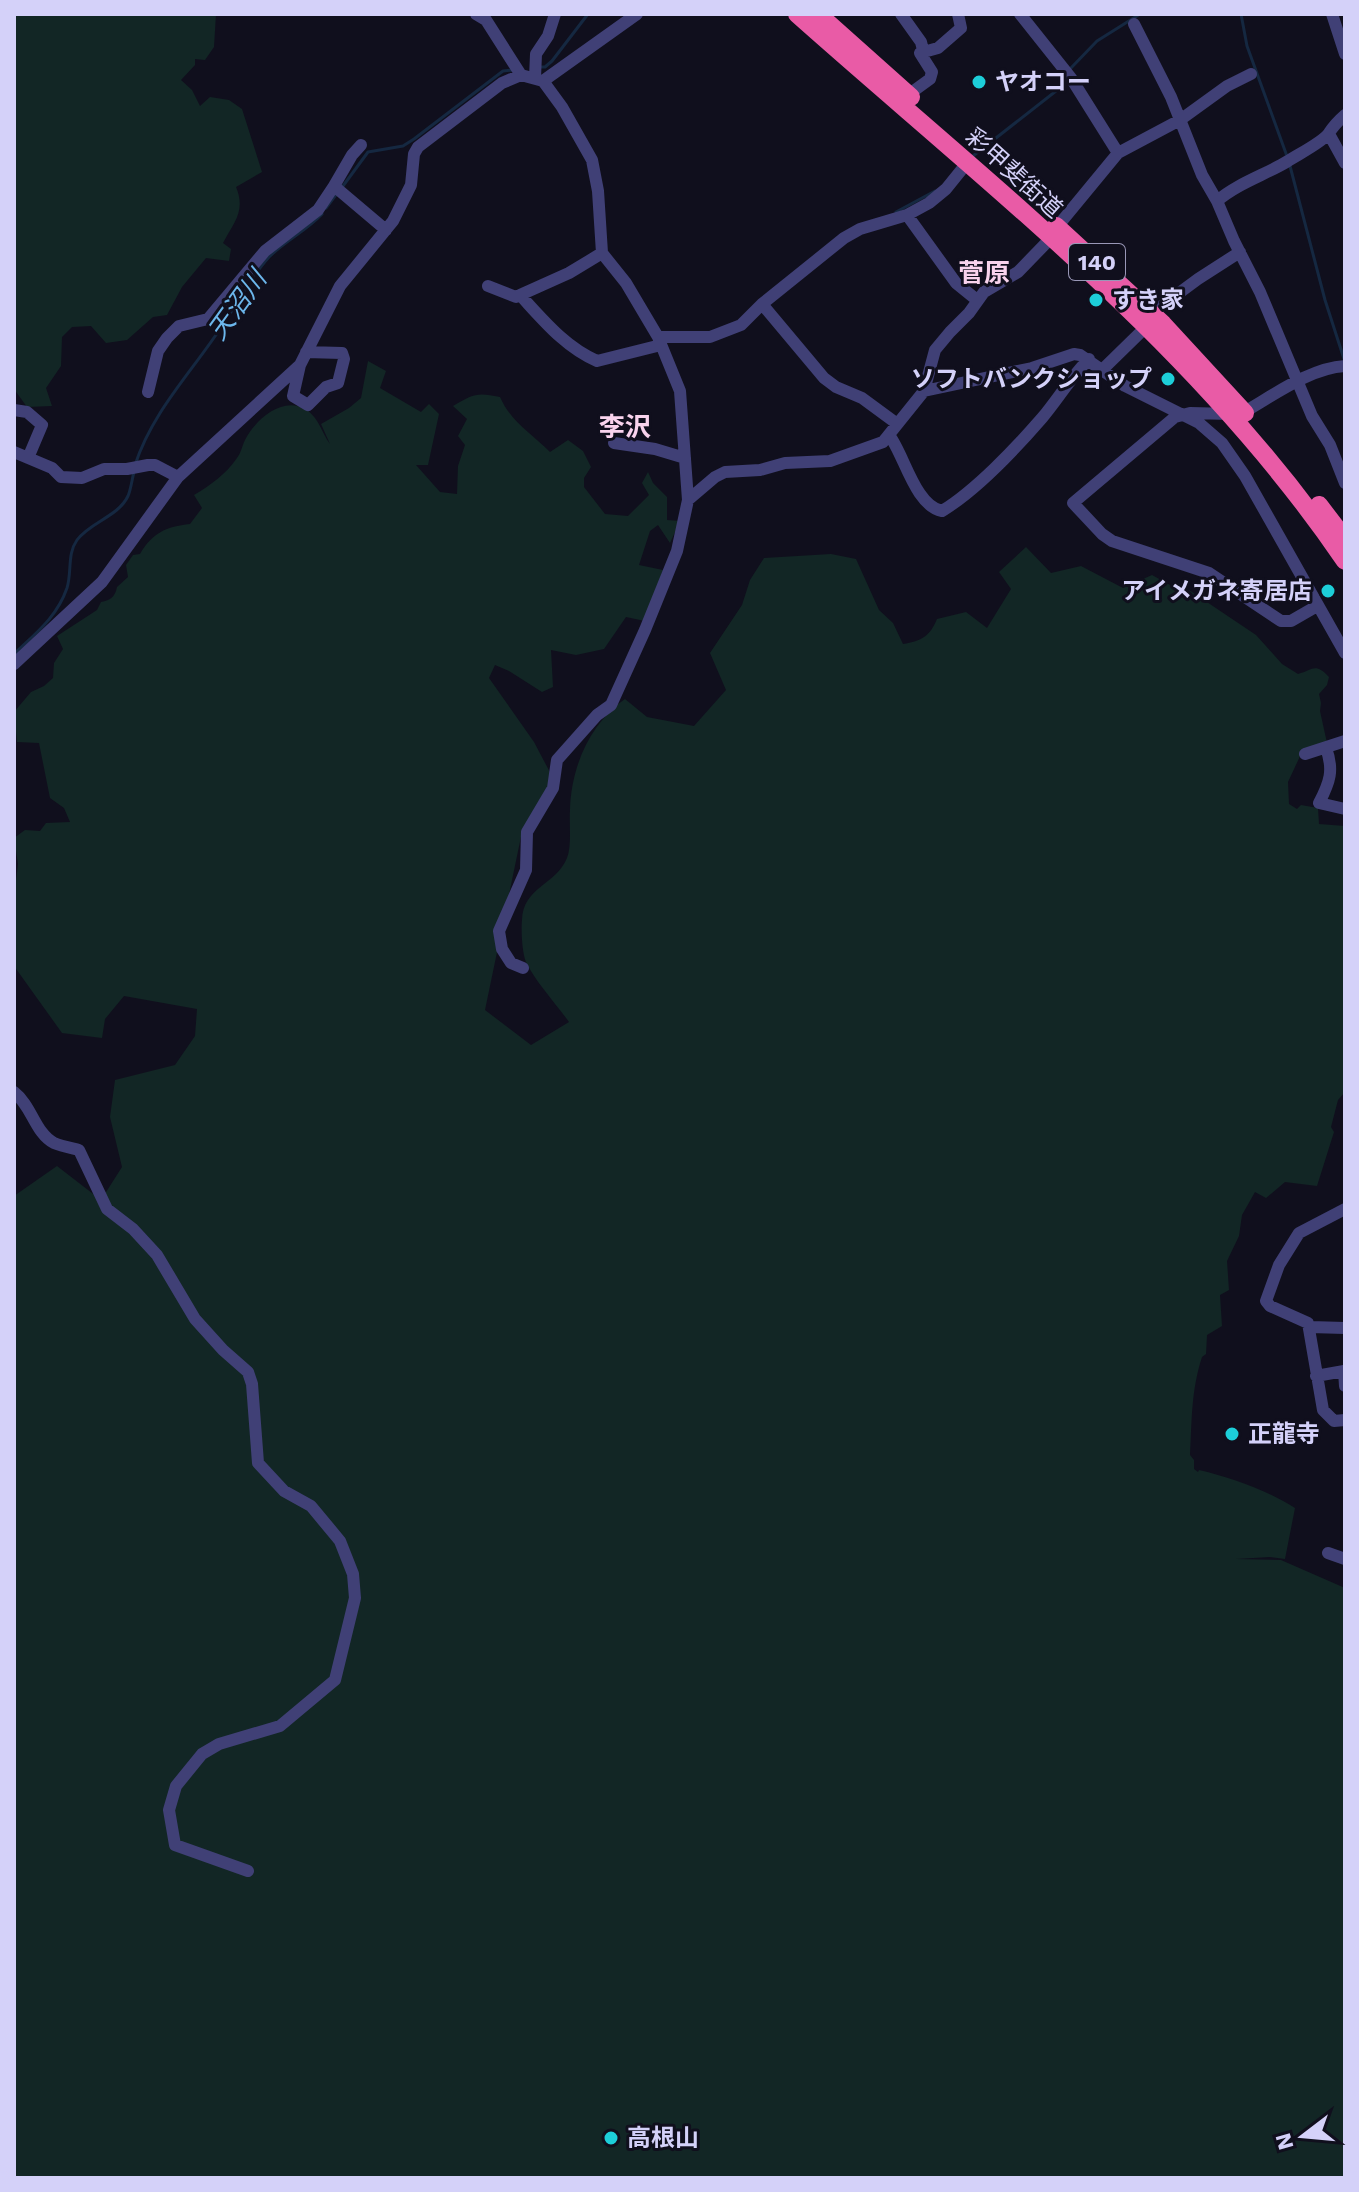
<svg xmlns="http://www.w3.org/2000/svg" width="1359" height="2192" viewBox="0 0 1359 2192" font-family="'Work Sans','Noto Sans JP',sans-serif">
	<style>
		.green { fill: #122625 }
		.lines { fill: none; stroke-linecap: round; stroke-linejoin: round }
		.stream { stroke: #152841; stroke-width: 3 }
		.minor { stroke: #404076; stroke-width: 12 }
		.highway { stroke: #e95ba6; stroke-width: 18 }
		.poi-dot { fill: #1dced9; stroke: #100f1d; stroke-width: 3 }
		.labels { text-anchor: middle; stroke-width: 6; stroke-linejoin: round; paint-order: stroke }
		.shield { fill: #100f1d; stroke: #9997b7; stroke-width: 2 }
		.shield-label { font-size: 22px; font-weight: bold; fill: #d4d1f9 }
		.poi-label { font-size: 24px; font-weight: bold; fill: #d4d1f9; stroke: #100f1d; text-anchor: start }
		.street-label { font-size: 24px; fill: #d4d1f9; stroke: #100f1d }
		.neighbourhood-label { font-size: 26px; font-weight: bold; fill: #f9d3ed; stroke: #100f1d }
		.water-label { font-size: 26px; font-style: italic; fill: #6cb6eb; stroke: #100f1d }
	</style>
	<rect width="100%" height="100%" fill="#100f1d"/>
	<path class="green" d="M14,14H216L214,47L205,60L195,59V65L181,80L192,90L200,106L210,97L229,100L242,109L262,172L236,187C246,211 234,222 223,243L231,249L229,261L206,258L182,287L167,315L153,317L127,340L106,343L91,326L72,327L62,337L61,366L46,388L52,406L27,407L14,389Z
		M368,361L386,371L380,388L421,412L429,404L439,414L428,465H416L440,492L457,494L458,466L465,445L458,436L467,419L453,406C473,394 477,392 500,397C511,422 531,433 550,452L568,440L583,451L591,467L584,478V487L605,514L628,516L649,495L642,483L648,472L653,483L667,497V520L680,521L670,543L658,525L650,531L639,565L663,570L645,621L626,617L604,649L576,655L551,650L553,687L542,692L509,671L495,665L489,678L534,742L553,778L522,832L485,1010L531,1045L569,1022C556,1004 535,981 526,962C522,952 521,931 522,920C523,887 556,885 567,858C572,845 569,824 570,810C571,767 590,723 625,699L647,717L694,726L726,690L710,653L742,605L750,580L764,558L831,554L856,559L879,610L893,623L903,644C922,641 930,636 937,619L966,612L987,628L1011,589L999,572L1026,547L1051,573L1081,566L1123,588L1152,575L1170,585L1189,590L1256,635L1282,664L1298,674C1313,670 1315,662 1329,677L1327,685L1319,694L1321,703L1320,711L1327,743L1302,752L1288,782L1289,804L1297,809L1301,805L1318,808L1319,824L1345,826V1092L1338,1100L1331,1127L1334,1132L1317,1186L1285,1182L1266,1198L1255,1192L1242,1215L1239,1236L1227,1261L1229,1290L1220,1295L1222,1326L1207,1335L1206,1354L1202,1357C1191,1391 1192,1420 1190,1455L1194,1460V1469L1198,1472L1199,1470C1233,1478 1266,1490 1295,1508L1285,1559L1270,1557L1236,1559L1281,1560L1345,1588V2178H14V1196L57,1166L101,1200L122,1167L110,1117L115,1080L175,1065L195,1036L197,1009L124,996L105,1019L102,1038L62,1033L14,966V896L18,864L14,838L25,830L40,831L46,823L70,822L64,808L50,798L39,743L17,742L14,712L31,692L44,686L53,678L54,663L63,649L57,636L97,610L101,602C111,600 115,597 117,587L128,577L126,565L133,555L140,554C153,532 166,527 190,524L202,508L194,495C211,485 226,474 237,458C241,453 242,446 245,440C255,420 282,396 305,409C318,416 322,433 330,444L321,424L349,408L361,398Z"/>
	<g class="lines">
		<path class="stream" d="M1241,14L1247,46L1288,159
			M540,67H545L552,61L588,14
			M1070,69L1097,41L1140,14
			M973,156L1056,91L1066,81
			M1290,166L1325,300L1345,362
			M343,186L368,152L403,146L414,139L503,71L513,70
			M326,208L338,192
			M896,212L935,191
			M135,465C153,410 193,371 224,323C239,300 250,278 269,257C285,241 306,231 322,214
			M14,654C36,633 57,617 67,588C72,572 67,554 77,540C90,522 118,517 128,496C131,489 132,479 134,472"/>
		<path class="minor" d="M476,14L486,20L521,75
			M901,14L921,42L923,50
			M1020,14L1071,78L1118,153
			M1332,14L1345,54
			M1134,24L1171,97L1202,175L1217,201L1234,241L1260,292L1312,416L1330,445L1345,483
			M535,78L536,54L548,36L555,14
			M543,81L637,14
			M908,95L930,79L932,72L920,53L938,48L961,28L958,14
			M1329,134L1345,163
			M334,186L352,155L361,145
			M1217,201C1238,183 1265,175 1288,161C1297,155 1323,142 1329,133C1334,125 1337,122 1345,115
			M907,215L956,283L977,300
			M1057,227L1118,153L1180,120L1227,86L1251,74
			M488,286L516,297L520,295L569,273L602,253
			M520,295C543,320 565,347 597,361L661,345
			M762,304L824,378L836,387L862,398L896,423
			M1152,313L1198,279L1240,252
			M658,337H710L741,325L762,304L844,238L860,229L907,215L929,203L946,189L967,163
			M300,365L293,396L308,405L326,387L338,383L344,359L342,353L306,352
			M1103,369L1147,326
			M924,391L1032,368L1074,354L1080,355L1125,386L1199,423L1222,443L1245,476L1345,653
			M148,392L158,351L167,338L179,326L208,319L265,251L318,210L334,186L386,230
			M14,410L27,412L42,425L28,458
			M1244,412C1274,395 1310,368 1345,366
			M1231,414L1190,413L1175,417L1073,503L1102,534L1112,541L1209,573L1281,621H1291L1317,606
			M889,435C904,454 915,506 942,511C975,491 1016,448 1042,418C1058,399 1071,377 1089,359
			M614,443L655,449L685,458
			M14,452L52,468L61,477L82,478L104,469H127L148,465H155L178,477
			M688,500L715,477L725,472L760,470L785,463L830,461L883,442L924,391L935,350L950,332L969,313L984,292L1018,272L1051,238
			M14,664L102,582L178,477L300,365L340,286L393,221L411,185L414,154L418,147L502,83L521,75L543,81L562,107L592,160L598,191L602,253L626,283L658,337L680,391L688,500L677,551L645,630L611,705L597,715L557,760L553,788L527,832L526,870L499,931L502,949L511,963L523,968
			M1326,748C1334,770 1330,782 1319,803L1345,809
			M1305,754L1345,741
			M14,1092C32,1106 35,1133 54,1143C61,1146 71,1148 79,1150L107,1209L133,1229L157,1255L195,1319L223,1350L248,1372L252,1384L258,1463L284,1491L311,1506L340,1541L353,1574L355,1598L335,1680L280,1726L219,1744L202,1754L176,1786L169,1810L175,1845L248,1871
			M1345,1209L1299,1233L1279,1265L1266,1301L1270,1306L1308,1323L1323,1410L1334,1421L1345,1420
			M1310,1327L1345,1328
			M1316,1376L1344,1371L1345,1386
			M1328,1553L1345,1559"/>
		<path class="highway" d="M797,14C989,185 1199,346 1345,561
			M818,14L911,97
			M1056,226L1163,324L1245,413
			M1319,505L1345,539"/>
	</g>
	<g class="poi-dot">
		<circle cx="979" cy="82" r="8"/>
		<circle cx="1096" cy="300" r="8"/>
		<circle cx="1168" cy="379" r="8"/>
		<circle cx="1328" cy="591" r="8"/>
		<circle cx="1232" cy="1434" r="8"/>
		<circle cx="611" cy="2138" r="8"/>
	</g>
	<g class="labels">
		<rect class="shield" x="1069" y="244" width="56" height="36" rx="6"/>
		<g class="shield-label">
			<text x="1097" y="270">140</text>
		</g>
		<g class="poi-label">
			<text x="995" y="90">ヤオコー</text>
			<text x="1112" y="308">すき家</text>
			<text x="1152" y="387" text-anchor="end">ソフトバンクショップ</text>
			<text x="1312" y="599" text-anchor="end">アイメガネ寄居店</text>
			<text x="1248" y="1442">正龍寺</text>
			<text x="627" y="2146">高根山</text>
		</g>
		<g class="street-label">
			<text transform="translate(1014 173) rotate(42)" y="8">彩甲斐街道</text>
		</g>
		<g class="neighbourhood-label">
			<text x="984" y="282">菅原</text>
			<text x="625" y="436">李沢</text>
		</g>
		<g class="water-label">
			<text transform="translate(237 305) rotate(-54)" y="9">天沼川</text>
		</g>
	</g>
	<rect width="1359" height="2192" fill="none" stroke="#d4d1f9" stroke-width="32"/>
	<g transform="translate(1303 2136) rotate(254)" stroke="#100f1d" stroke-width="6" paint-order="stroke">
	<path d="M0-6L14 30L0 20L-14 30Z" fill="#d4d1f9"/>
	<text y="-12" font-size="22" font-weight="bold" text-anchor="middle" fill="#d4d1f9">N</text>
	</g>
</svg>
